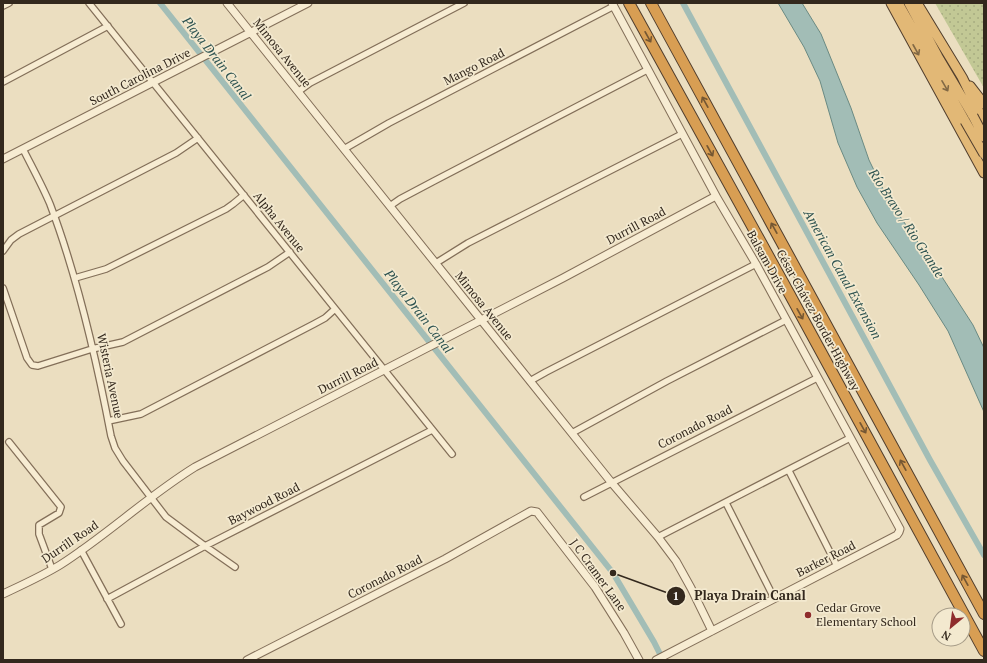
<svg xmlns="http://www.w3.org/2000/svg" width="987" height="663" viewBox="0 0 987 663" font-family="'PT Serif',serif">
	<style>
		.grass { fill: url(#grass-dots) }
		.water { fill: #a2bdb6; stroke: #6a8a83 }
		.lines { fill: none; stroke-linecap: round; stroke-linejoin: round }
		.canal { stroke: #a2bdb6; stroke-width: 6 }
		.minor-casing { stroke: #836f59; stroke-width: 8 }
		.tertiary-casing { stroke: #836f59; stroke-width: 9 }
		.trunk-casing { stroke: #513e2d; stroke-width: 11 }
		.motorway-casing { stroke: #513e2d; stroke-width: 12 }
		.minor { stroke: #f7ecd2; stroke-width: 5.5 }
		.tertiary { stroke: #f7ecd2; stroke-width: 7 }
		.trunk { stroke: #e2b876; stroke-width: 9 }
		.motorway { stroke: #d89e53; stroke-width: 10 }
		.trunk-bridge-casing { stroke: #513e2d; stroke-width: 11; stroke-linecap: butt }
		.trunk-bridge { stroke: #e2b876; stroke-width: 9 }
		.oneway { stroke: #755733 }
		.oneway2 { stroke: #826945 }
		.poi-dot { fill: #8f2c2c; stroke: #f3e9cf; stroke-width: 1.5 }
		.labels { text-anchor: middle; stroke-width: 3.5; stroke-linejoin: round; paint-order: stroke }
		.street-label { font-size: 12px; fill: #33281d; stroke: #f3e9cf }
		.poi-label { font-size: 12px; fill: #33281d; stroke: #f3e9cf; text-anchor: start }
		.water-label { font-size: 13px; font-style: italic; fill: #2c5250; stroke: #f3e9cf }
		.leader { fill: none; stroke: #33281d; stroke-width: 1.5 }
		.callout-dot { fill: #33281d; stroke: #f3e9cf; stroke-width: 1.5 }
		.mark-label { font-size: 12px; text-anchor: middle; font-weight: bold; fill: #fff }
		.callout-label { font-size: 13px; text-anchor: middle; font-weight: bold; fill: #33281d; stroke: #f3e9cf; stroke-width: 3.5; stroke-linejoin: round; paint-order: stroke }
	</style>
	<defs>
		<pattern id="grass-dots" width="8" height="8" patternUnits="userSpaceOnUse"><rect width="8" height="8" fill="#c2c895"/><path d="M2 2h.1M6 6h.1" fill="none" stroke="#a7ac80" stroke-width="1.8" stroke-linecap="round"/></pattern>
	</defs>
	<rect width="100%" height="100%" fill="#ebdec0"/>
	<path class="grass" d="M935,3H984V88Z"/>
	<path class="water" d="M778,3H802L821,34L851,108L869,160L888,199L942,277L973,325L984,348V412L948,331L919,285L877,223L857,187L838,143L820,81L804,47Z"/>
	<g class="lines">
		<path class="canal" d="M160,3L613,573L654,642L663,660
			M683,3L930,460L984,555"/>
		<g class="minor-casing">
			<path id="minor" d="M89,3L452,454
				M3,6L9,3
				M3,82L108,26
				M299,91L310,83L464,3
				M23,149C32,167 42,185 50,204C78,278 96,357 111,436L115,448L123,461L166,517L205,546L235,567
				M344,149L389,123L614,6
				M390,206L400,199L434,181L647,70
				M3,251L11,240L19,234L176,153L198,138
				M436,263L468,243L682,134
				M75,278L106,269L226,209L233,204L244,195
				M3,288L27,358L32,365L38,366L92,349L123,342L268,267L290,252
				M530,381L546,372L756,264
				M108,421L141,414L314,324L325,318L335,309
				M572,433L667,381L786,320
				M9,442L61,507L59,513L39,525V534L52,569
				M789,471L837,566
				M584,497L817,378
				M726,503L774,598
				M658,537L850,438
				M81,550L121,624
				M107,599L205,546L432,430"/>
		</g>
		<g class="tertiary-casing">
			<path id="tertiary" d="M227,3L611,482L658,537L676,561L691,588L712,631
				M612,3L716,196L756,264L900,529L899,532L897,535L656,660
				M3,159L308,3
				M3,594C22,585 42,576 60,565C107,535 148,496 195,467L563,278L716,196
				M247,660L445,559L531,511L537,512L595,587L624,633L639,660"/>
		</g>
		<g class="trunk-casing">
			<path id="trunk" d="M891,3L984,173
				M898,3L965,121
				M909,3L938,57L973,116
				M917,3L962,77L984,122
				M970,86L984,104"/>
		</g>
		<g class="motorway-casing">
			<path id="motorway" d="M629,3L790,295L984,651
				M651,3L984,614"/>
		</g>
		<use href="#minor" class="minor"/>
		<use href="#tertiary" class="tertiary"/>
		<use href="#trunk" class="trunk"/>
		<use href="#motorway" class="motorway"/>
		<g class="trunk-bridge-casing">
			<path id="trunk-bridge" d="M973,116L984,137
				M965,121L984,154"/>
		</g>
		<use href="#trunk-bridge" class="trunk-bridge"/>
	</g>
	<defs><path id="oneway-shaft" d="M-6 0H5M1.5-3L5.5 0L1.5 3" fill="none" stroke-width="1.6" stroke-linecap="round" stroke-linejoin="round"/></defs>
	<g class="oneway">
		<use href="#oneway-shaft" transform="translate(648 37) rotate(61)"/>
		<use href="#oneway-shaft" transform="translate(705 102) rotate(-119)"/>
		<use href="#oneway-shaft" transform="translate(710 151) rotate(61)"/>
		<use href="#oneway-shaft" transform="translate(774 228) rotate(-119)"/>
		<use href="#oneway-shaft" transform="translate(800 314) rotate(61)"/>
		<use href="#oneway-shaft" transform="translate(863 428) rotate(61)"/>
		<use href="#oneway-shaft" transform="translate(903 465) rotate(-119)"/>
		<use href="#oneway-shaft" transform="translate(965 580) rotate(-119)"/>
	</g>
	<g class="oneway2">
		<use href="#oneway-shaft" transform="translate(916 50) rotate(61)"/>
		<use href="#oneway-shaft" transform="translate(945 86) rotate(60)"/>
	</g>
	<circle class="poi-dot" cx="808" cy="615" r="4"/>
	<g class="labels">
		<g class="street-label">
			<text transform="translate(282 53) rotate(51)" y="4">Mimosa Avenue</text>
			<text transform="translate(474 67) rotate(-27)" y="4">Mango Road</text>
			<text transform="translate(140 77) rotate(-27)" y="4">South Carolina Drive</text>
			<text transform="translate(279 222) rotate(51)" y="4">Alpha Avenue</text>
			<text transform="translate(636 226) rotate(-28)" y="4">Durrill Road</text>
			<text transform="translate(767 262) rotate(61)" y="4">Balsam Drive</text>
			<text transform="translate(484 306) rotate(51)" y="4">Mimosa Avenue</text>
			<text transform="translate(818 320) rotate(61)" y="4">César Chávez Border Highway</text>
			<text transform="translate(110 376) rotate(78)" y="4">Wisteria Avenue</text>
			<text transform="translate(348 376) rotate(-27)" y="4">Durrill Road</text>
			<text transform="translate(695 427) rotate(-27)" y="4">Coronado Road</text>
			<text transform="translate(264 504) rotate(-27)" y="4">Baywood Road</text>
			<text transform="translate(70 542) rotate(-34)" y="4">Durrill Road</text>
			<text transform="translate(826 559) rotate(-27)" y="4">Barker Road</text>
			<text transform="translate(598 575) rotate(54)" y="4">J C Cramer Lane</text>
			<text transform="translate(385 577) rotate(-27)" y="4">Coronado Road</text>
		</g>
		<g class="poi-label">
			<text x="816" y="612">Cedar Grove<tspan x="816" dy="14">Elementary School</tspan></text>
		</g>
		<g class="water-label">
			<text transform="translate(217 58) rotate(52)" y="5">Playa Drain Canal</text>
			<text transform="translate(907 223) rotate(57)" y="5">Río Bravo / Rio Grande</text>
			<text transform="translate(843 274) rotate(61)" y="5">American Canal Extension</text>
			<text transform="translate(419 311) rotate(52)" y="5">Playa Drain Canal</text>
		</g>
	</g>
	<path class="leader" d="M613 573L676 596"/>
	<g class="callout-dot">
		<circle cx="613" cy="573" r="4"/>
		<circle cx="676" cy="596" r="10"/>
	</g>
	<g class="mark-label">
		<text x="676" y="600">1</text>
	</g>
	<g class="callout-label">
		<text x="750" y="600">Playa Drain Canal</text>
	</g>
	<rect width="987" height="663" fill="none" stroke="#33281d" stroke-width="8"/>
	<g transform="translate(951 627) rotate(209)"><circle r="19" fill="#f3e9cf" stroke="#a69c88"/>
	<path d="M0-3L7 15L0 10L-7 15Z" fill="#8f2c2c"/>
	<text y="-6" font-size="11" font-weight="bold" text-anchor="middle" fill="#33281d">N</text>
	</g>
</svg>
